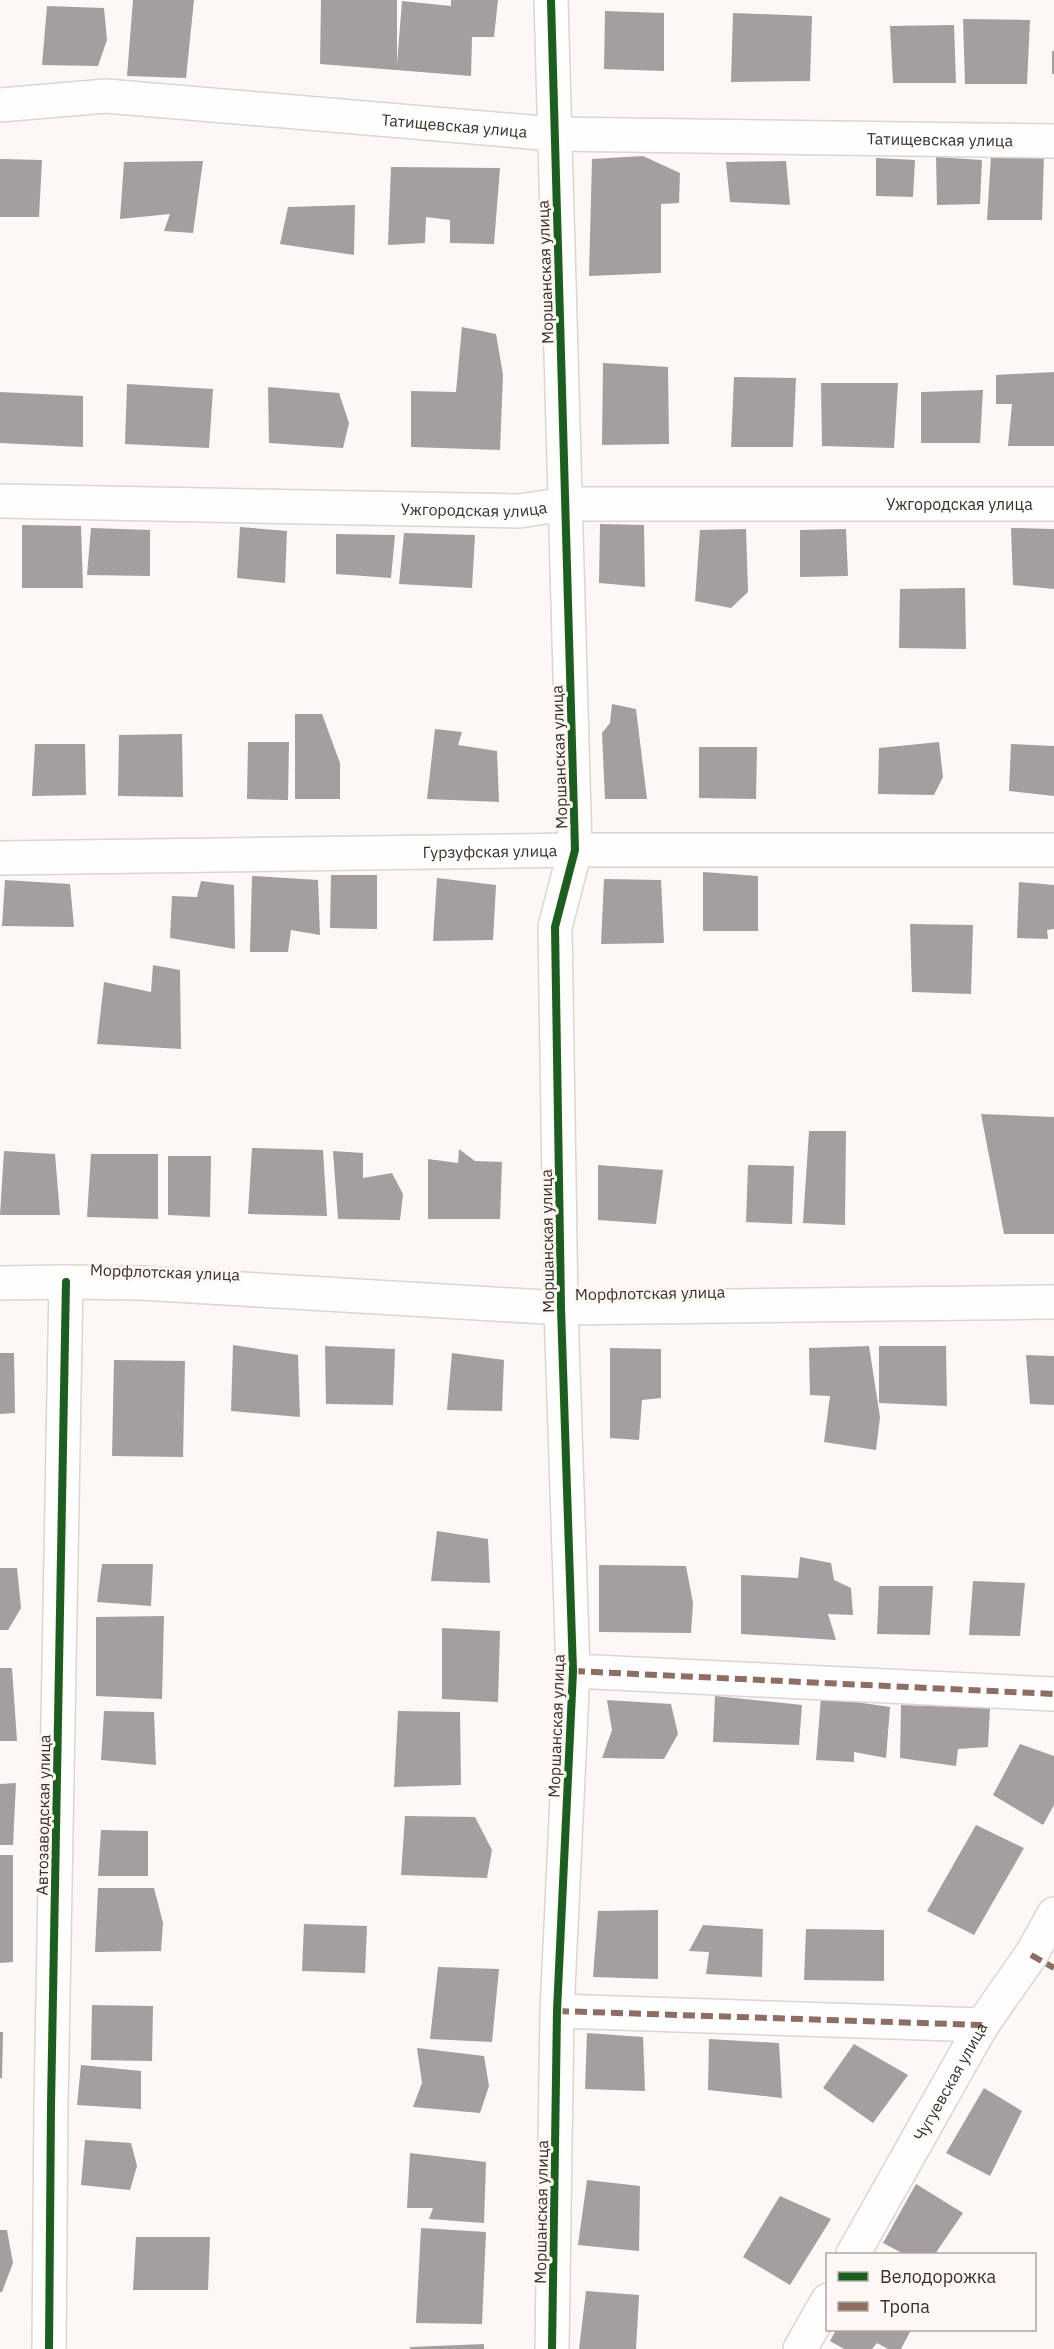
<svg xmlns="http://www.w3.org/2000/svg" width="1054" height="2349" viewBox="0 0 1054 2349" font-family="'IBM Plex Sans',sans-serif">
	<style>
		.building { fill: #a59ea0 }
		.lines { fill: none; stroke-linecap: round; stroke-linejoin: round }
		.street-casing { stroke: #dcd5d1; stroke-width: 36 }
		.secondary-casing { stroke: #dcd5d1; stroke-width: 36 }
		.street { stroke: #fefefe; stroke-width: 33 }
		.secondary { stroke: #fefefe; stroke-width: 33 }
		.quiet { stroke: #8d6e63; stroke-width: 6; stroke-dasharray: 12 6; stroke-linecap: butt }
		.cycleway-casing { stroke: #fdf8f4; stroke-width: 11 }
		.cycleway { stroke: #1b5e20; stroke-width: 8 }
		.labels { text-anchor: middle; stroke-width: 6; stroke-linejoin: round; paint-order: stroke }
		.street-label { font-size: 16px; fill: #393028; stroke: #fdf8f4 }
	</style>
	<rect width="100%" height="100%" fill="#fbf8f6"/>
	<path class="building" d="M133,0H194L186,78L127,76Z
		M321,0H397V64L402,1L451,6V0H498L494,37H472L471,76L320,64Z
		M47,6L104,8L107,40L98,66L42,65Z
		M605,11L664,13V71L604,69Z
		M733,13L812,16L810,81L731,82Z
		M963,19L1030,20L1027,84H965Z
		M954,25L956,83H893L890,26Z
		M1052,51H1054V74H1052Z
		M991,155H1044L1042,220H987Z
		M643,156L680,173L679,203L661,204V273L589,276L592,159Z
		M936,157L982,160L980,204L937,205Z
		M876,158L915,160L913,197L876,196Z
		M0,159L42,160L39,217H0Z
		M203,161L193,233L164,231L170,214L120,219L124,162Z
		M786,161L790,205L730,202L726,162Z
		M391,167L500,168L494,244L450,243V220L426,217L425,243L388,245Z
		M355,205L354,255L280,244L288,207Z
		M462,327L496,334L503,375L500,450L411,447V391L456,392Z
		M603,363L668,367L669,444L602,445Z
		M1054,372V446H1008L1012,404H996V375Z
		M734,377L796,378L793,447H731Z
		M821,383H898L894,448L822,446Z
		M127,384L213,389L209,448L125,444Z
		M268,387L339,393L349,423L343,448L269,443Z
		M983,390L980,443H921V392Z
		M0,392L83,396V447L0,443Z
		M600,524L644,525L645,587L599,583Z
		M22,525L81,526L83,588H22Z
		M240,527L287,531L285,583L237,578Z
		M91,528L150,530V576L87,575Z
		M1011,528L1054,529V589L1013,585Z
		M746,529L748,592L731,608L695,601L700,530Z
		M846,529L848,576L800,577V530Z
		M404,533L475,535L472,588L399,584Z
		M336,534L395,535L391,578L336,574Z
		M965,588L966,649L899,648L900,589Z
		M612,704L636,709L647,799H605L602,733L610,723Z
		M295,714H322L340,763V799H295Z
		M435,729L462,732L458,745L497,751L499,802L427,799Z
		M182,734L183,797L118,796L119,735Z
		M248,742H289L288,800L247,799Z
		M939,742L943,777L934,795L878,794L879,748Z
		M35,744H85L86,795L32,796Z
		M1011,744L1054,746V796L1009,791Z
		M699,747H757L756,799L699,798Z
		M703,872L758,876V931H703Z
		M331,875H377V929L330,928Z
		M252,876L318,880L320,935L291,930L288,952H250Z
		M437,878L496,885L493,940L433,941Z
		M604,879L661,880L664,943L601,944Z
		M5,880L70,884L74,927L2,926Z
		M201,881L234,885L235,949L170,938L172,896L197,897Z
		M1019,882L1054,885V929L1047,930L1048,939L1017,938Z
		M910,924L973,925L971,994L912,992Z
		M153,965L180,970L181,1049L97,1044L104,982L151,992Z
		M981,1114L1054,1117V1234H1004Z
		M809,1131H846L845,1225L803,1223Z
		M252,1148L323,1150L327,1216L248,1214Z
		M459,1149L475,1161L502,1162L500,1219H428V1159L458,1163Z
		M4,1151L55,1154L60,1215H0Z
		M333,1151L363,1153V1178L392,1173L403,1194L400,1220L338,1219Z
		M91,1154H158V1219L87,1217Z
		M168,1156H211L210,1217L168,1215Z
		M598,1165L663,1170L656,1224L598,1220Z
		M748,1165L794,1166L792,1224L746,1222Z
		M233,1345L298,1355L300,1417L231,1411Z
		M325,1346L395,1349L393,1405L326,1404Z
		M869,1346L880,1417L876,1450L824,1442L830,1396L810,1395L809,1348Z
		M879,1346H946L947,1406L879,1403Z
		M610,1348L661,1349V1398L642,1400L639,1440L610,1438Z
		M0,1353H14L15,1413L0,1414Z
		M452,1353L504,1360L502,1411L447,1410Z
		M1026,1355L1054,1356V1405L1030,1404Z
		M114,1360L185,1361L183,1457L112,1456Z
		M437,1531L488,1539L490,1583L431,1581Z
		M800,1557L831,1563L834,1580L851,1588L853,1615L828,1614L836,1640L741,1634V1575L798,1578Z
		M102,1564H153L151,1606L97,1602Z
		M599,1565L686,1566L693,1603L691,1633L599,1632Z
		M0,1568H17L21,1608L8,1630H0Z
		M973,1581L1025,1583L1020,1636L969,1635Z
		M879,1586H933L930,1635L877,1634Z
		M164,1616L162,1699L96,1696V1617Z
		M442,1628L500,1631L498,1702L442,1699Z
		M0,1668H12L17,1741H0Z
		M715,1696L802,1705L799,1745L713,1742Z
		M821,1697L890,1707L886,1758L854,1752V1762L816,1760Z
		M607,1700L671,1704L678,1734L664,1759L602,1758L612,1730Z
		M901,1705L990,1708L988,1747L958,1749L956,1766L900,1758Z
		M104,1711L154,1712L156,1765L101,1760Z
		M398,1711L460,1712L461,1785L394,1787Z
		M1020,1744L1054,1756V1805L1043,1825L993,1795Z
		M16,1783L13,1845H0V1784Z
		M405,1816L475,1817L492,1850L487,1878L401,1875Z
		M976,1825L1024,1848L974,1935L927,1911Z
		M101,1830L148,1831V1876H98Z
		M0,1855H13V1962L0,1963Z
		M98,1888H154L163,1923L161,1951L95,1952Z
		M658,1910V1979L593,1977L598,1911Z
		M304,1924L367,1926L365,1973L302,1971Z
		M703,1925L763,1929L762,1977L706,1974L709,1952L689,1951Z
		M806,1929L884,1930V1981L804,1980Z
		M438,1967L499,1969L492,2042L430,2039Z
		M92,2005L153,2006L152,2061L91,2060Z
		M0,2032H3L2,2078H0Z
		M587,2033L643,2037L645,2091L585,2089Z
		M709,2039L779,2043L782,2098L708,2090Z
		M854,2044L908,2075L873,2123L823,2088Z
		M417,2048L484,2056L489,2086L480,2113L413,2107L422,2083Z
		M81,2065L141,2071V2109L77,2105Z
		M984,2088L1022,2111L990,2176L946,2153Z
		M85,2140L131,2143L137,2166L130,2190L81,2185Z
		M410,2153L486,2162L484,2223L429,2219L433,2208H407Z
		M587,2180L640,2186L639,2251L578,2245Z
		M916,2184L963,2213L935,2254H904L883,2243Z
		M780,2196L831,2219L790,2285L743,2257Z
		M421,2228L486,2232L482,2324L416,2323Z
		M0,2230H7L13,2263L2,2292H0Z
		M136,2237H210L208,2290H133Z
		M586,2291L639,2295L636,2349H579Z
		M836,2330H911L901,2349H888L877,2343L872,2349H844L830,2341Z
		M484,2344V2349H410V2347Z"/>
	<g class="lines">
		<g class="street-casing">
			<g id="street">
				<path d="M551,0L575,850L555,927L561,1308L573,1671L557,2011L552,2349"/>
				<path id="s1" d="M0,105L106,96L554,134L1054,141"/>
				<path id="s2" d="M0,501L519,511L566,504H1054"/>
				<path id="s3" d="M0,858L575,850H1054"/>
				<path d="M66,1282L141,1283L561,1308L1054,1302"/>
				<path d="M573,1671L1054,1694"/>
				<path d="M557,2011L982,2025"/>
				<path id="s4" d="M853,2254L982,2025L1031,1955L1054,1914"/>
				<path d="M800,2349L828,2300"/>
			</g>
		</g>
		<g class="secondary-casing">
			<path id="secondary" d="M0,1283L66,1282L51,2105L49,2349"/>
		</g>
		<use href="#street" class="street"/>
		<use href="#secondary" class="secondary"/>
		<path class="quiet" d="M573,1671L1054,1694
			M1031,1955L1054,1968
			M557,2011L982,2025"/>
		<g class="cycleway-casing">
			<path id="cycleway" d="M551,0L575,850L555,927L561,1308L573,1671L557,2011L552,2349
				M49,2349L51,2105L66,1282"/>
		</g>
		<use href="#cycleway" class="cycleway"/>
	</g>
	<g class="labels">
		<g class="street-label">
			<text dy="6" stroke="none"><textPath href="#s1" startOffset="456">Татищевская улица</textPath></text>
			<text dy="6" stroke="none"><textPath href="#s1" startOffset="942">Татищевская улица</textPath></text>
			<text transform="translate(545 272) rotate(-92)" y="6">Моршанская улица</text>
			<text dy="6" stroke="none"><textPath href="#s2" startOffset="960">Ужгородская улица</textPath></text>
			<text dy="6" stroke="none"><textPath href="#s2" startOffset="474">Ужгородская улица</textPath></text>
			<text transform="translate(559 757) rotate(-92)" y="6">Моршанская улица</text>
			<text dy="6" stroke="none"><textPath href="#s3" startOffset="490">Гурзуфская улица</textPath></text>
			<text transform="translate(547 1241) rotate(-91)" y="6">Моршанская улица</text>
			<text transform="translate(165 1272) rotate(2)" y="6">Морфлотская улица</text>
			<text transform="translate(650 1293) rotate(-1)" y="6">Морфлотская улица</text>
			<text transform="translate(556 1726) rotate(-88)" y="6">Моршанская улица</text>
			<text transform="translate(43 1815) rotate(-89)" y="6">Автозаводская улица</text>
			<text dy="6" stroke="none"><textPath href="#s4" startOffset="198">Чугуевская улица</textPath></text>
			<text transform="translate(541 2212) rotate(-89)" y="6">Моршанская улица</text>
		</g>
	</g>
	<rect x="826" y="2253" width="210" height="78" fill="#fdf8f4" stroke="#afa8a2" stroke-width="1.5"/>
	<rect x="838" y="2272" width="30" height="9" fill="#1b5e20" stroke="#afa8a2" stroke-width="1.5"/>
	<text x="880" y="2283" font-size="18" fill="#393028">Велодорожка</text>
	<rect x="838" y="2302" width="30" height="9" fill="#8d6e63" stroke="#afa8a2" stroke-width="1.5"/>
	<text x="880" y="2313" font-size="18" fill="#393028">Тропа</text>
</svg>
